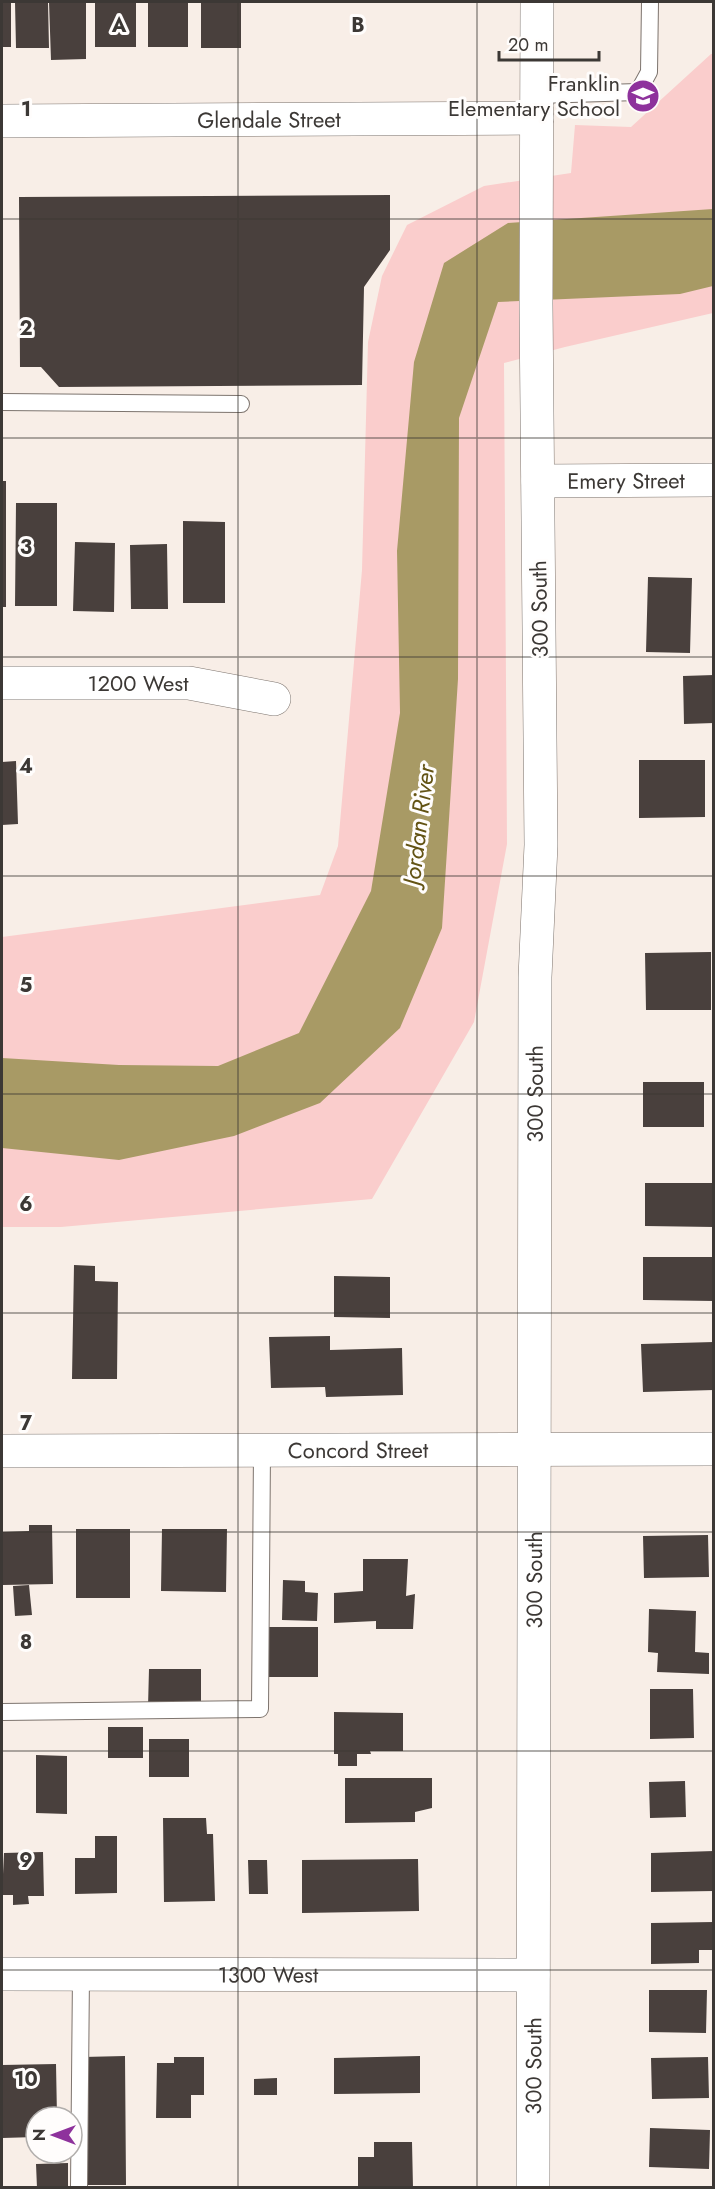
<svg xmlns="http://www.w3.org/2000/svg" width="715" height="2189" viewBox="0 0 715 2189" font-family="Jost,sans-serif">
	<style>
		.green { fill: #facdcc }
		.water { fill: #a89a65 }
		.building { fill: #49403d }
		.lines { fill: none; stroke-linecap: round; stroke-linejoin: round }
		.lane-casing { stroke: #7d746e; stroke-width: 18 }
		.street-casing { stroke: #7d746e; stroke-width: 34 }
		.lane { stroke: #fff; stroke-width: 16 }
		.street { stroke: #fff; stroke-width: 33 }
		.grid { fill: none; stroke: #3c3835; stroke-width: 1.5; stroke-opacity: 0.55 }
		.labels { text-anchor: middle; stroke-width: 6; stroke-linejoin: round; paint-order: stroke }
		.poi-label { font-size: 22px; fill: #3c3835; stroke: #fffdfc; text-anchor: end }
		.street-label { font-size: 22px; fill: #3c3835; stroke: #fffdfc }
		.water-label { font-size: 24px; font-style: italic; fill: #635314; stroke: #fffdfc }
		.grid-label { font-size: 20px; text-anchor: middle; font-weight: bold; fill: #3c3835; stroke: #fffdfc; stroke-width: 6; stroke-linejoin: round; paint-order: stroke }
	</style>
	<rect width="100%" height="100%" fill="#f8eee7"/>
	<path class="green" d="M711,54H713V313L565,347L504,363L507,844L474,1022L372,1199L61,1227H2V937L320,895L338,846L362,570L368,342L382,276L407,225L484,186L571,173L575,125L631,127Z"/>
	<path class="water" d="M713,209V286L680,294L498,302L459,418L458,679L442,928L400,1028L320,1103L234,1136L119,1160L2,1148V1058L119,1065L218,1066L299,1033L371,891L400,713L397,551L414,362L444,263L508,223Z"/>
	<path class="building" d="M2,2H11V47H2Z
		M15,2H48L49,48H16Z
		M49,2H86V59L51,60Z
		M95,2H136V47H95Z
		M148,2H188V47H148Z
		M201,2H241V48H201Z
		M390,195V250L364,287L362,385L59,387L41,367H20L19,197Z
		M2,481H6V607H2Z
		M16,503H57V606H15Z
		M183,521L225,522V603H183Z
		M75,542L115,543L114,612L73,611Z
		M167,544L168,609H131L130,545Z
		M648,577L692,578L690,653L646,652Z
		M714,675V723L684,724L683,676Z
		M639,760H705V817L639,818Z
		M16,761L18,824L2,825V762Z
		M711,952V1010H646L645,953Z
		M643,1082H704V1127H643Z
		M645,1183H714V1227L645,1226Z
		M643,1257H714V1301L643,1300Z
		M74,1265L95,1266V1281L118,1282L117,1379H72Z
		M334,1276L390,1277V1318L334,1317Z
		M330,1336V1350L402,1348L403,1395L326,1397L325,1387L271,1388L269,1337Z
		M714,1342V1390L643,1392L641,1344Z
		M29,1525H52L53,1584L3,1585L2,1532L29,1531Z
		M76,1529H130V1598H76Z
		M162,1529H227L226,1592L161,1591Z
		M708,1535L709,1577L644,1578L643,1536Z
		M363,1559H408L406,1596L415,1594L413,1629H376V1621L334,1623V1593L363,1591Z
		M283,1580L305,1581V1592L318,1593L317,1621L282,1620Z
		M29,1585L32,1615L15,1616L13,1586Z
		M649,1609L696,1611L695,1652L709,1653V1674L657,1672L658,1653L648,1652Z
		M269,1627H318V1677H268Z
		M149,1669H201V1708L148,1707Z
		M650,1689H693L694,1738L650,1739Z
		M334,1712L403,1713V1751H370L371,1754H357V1766H338V1754H334Z
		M108,1727H143V1758H108Z
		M149,1739H189V1777H149Z
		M36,1755L67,1756V1814L36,1813Z
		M345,1778H432V1808L415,1812V1822L345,1823Z
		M685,1781L686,1817L650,1818L649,1782Z
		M163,1818H206L207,1834H213L215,1901L164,1902Z
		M95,1836H117V1893L75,1894V1858H95Z
		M714,1851V1891L651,1892V1853Z
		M43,1852L44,1896H28L29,1904L13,1905V1895H2L4,1853Z
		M418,1859L419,1911L302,1913V1860Z
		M248,1860H267L268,1894H249Z
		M714,1922V1950H699V1963L651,1964V1923Z
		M649,1990H707L706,2033L649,2032Z
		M125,2056L126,2185H84L83,2057Z
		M420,2056V2093L334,2094V2058Z
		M174,2057H204V2095H191V2118H156L157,2063H174Z
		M708,2057L709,2098L652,2099L651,2058Z
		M56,2064L57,2117H36V2137L2,2138V2065Z
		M277,2078V2095H254V2079Z
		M650,2128L710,2130L709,2169L649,2167Z
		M374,2142H412L413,2188H358V2157H374Z
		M68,2163V2188H37L36,2164Z"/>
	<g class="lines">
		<g class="lane-casing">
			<path id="lane" d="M537,95L638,92L649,72L650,2
				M2,402L241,404
				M2,1712L260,1709L262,1451
				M79,2188L81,1974"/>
		</g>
		<g class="street-casing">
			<g id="street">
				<path id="s1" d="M2,121L537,118"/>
				<path id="s2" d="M538,481L714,480"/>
				<path id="s3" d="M2,683H189L274,699"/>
				<path id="s4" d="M2,1451L714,1449"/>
				<path id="s5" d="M2,1974L533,1975"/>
				<path id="s6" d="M533,2188L535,977L541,845L536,304L537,2"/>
			</g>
		</g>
		<use href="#lane" class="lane"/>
		<use href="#street" class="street"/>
	</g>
	<path class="grid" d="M238,2V2188M477,2V2188M2,219H714M2,438H714M2,657H714M2,876H714M2,1094H714M2,1313H714M2,1532H714M2,1751H714M2,1970H714"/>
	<defs>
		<g id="school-disc" transform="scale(1.725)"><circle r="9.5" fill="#8e329c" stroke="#fffdfc"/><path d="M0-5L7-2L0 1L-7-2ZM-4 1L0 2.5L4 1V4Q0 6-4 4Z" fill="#fff"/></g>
	</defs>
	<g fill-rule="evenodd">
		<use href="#school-disc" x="643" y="96"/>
	</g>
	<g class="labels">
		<g class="poi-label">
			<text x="620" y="91">Franklin<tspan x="620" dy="25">Elementary School</tspan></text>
		</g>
		<g class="street-label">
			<text dy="8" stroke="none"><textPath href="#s1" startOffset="267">Glendale Street</textPath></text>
			<text dy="8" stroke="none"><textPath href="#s2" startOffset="88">Emery Street</textPath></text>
			<text transform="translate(539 609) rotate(-91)" y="8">300 South</text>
			<text dy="8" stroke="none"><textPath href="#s3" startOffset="136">1200 West</textPath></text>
			<text dy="8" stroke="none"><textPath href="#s6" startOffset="1094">300 South</textPath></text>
			<text dy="8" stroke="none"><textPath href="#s4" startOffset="356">Concord Street</textPath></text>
			<text dy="8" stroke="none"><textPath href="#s6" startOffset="608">300 South</textPath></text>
			<text dy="8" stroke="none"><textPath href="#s5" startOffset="266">1300 West</textPath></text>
			<text dy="8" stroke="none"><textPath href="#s6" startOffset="122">300 South</textPath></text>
		</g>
		<g class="water-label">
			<text transform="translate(419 825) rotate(-83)" y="8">Jordan River</text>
		</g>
	</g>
	<g class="grid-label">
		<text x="119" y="32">A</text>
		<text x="358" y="32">B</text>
		<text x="26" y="116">1</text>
		<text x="26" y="335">2</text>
		<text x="26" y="554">3</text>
		<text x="26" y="773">4</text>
		<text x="26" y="992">5</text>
		<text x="26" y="1211">6</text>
		<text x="26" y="1430">7</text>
		<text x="26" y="1649">8</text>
		<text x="26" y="1867">9</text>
		<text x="26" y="2086">10</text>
	</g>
	<rect width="715" height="2189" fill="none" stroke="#3c3835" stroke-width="6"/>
	<g transform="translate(54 2135) rotate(270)"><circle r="28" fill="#fffdfc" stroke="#b1aeac" stroke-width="1.5"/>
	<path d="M0-4.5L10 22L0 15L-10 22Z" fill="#8e329c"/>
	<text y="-9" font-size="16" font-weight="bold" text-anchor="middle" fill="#3c3835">N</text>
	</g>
	<path d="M499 51v9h100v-9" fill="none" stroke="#3c3835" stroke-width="3"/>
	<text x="508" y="51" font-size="18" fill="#3c3835" stroke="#fffdfc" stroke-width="4.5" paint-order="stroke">20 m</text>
</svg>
